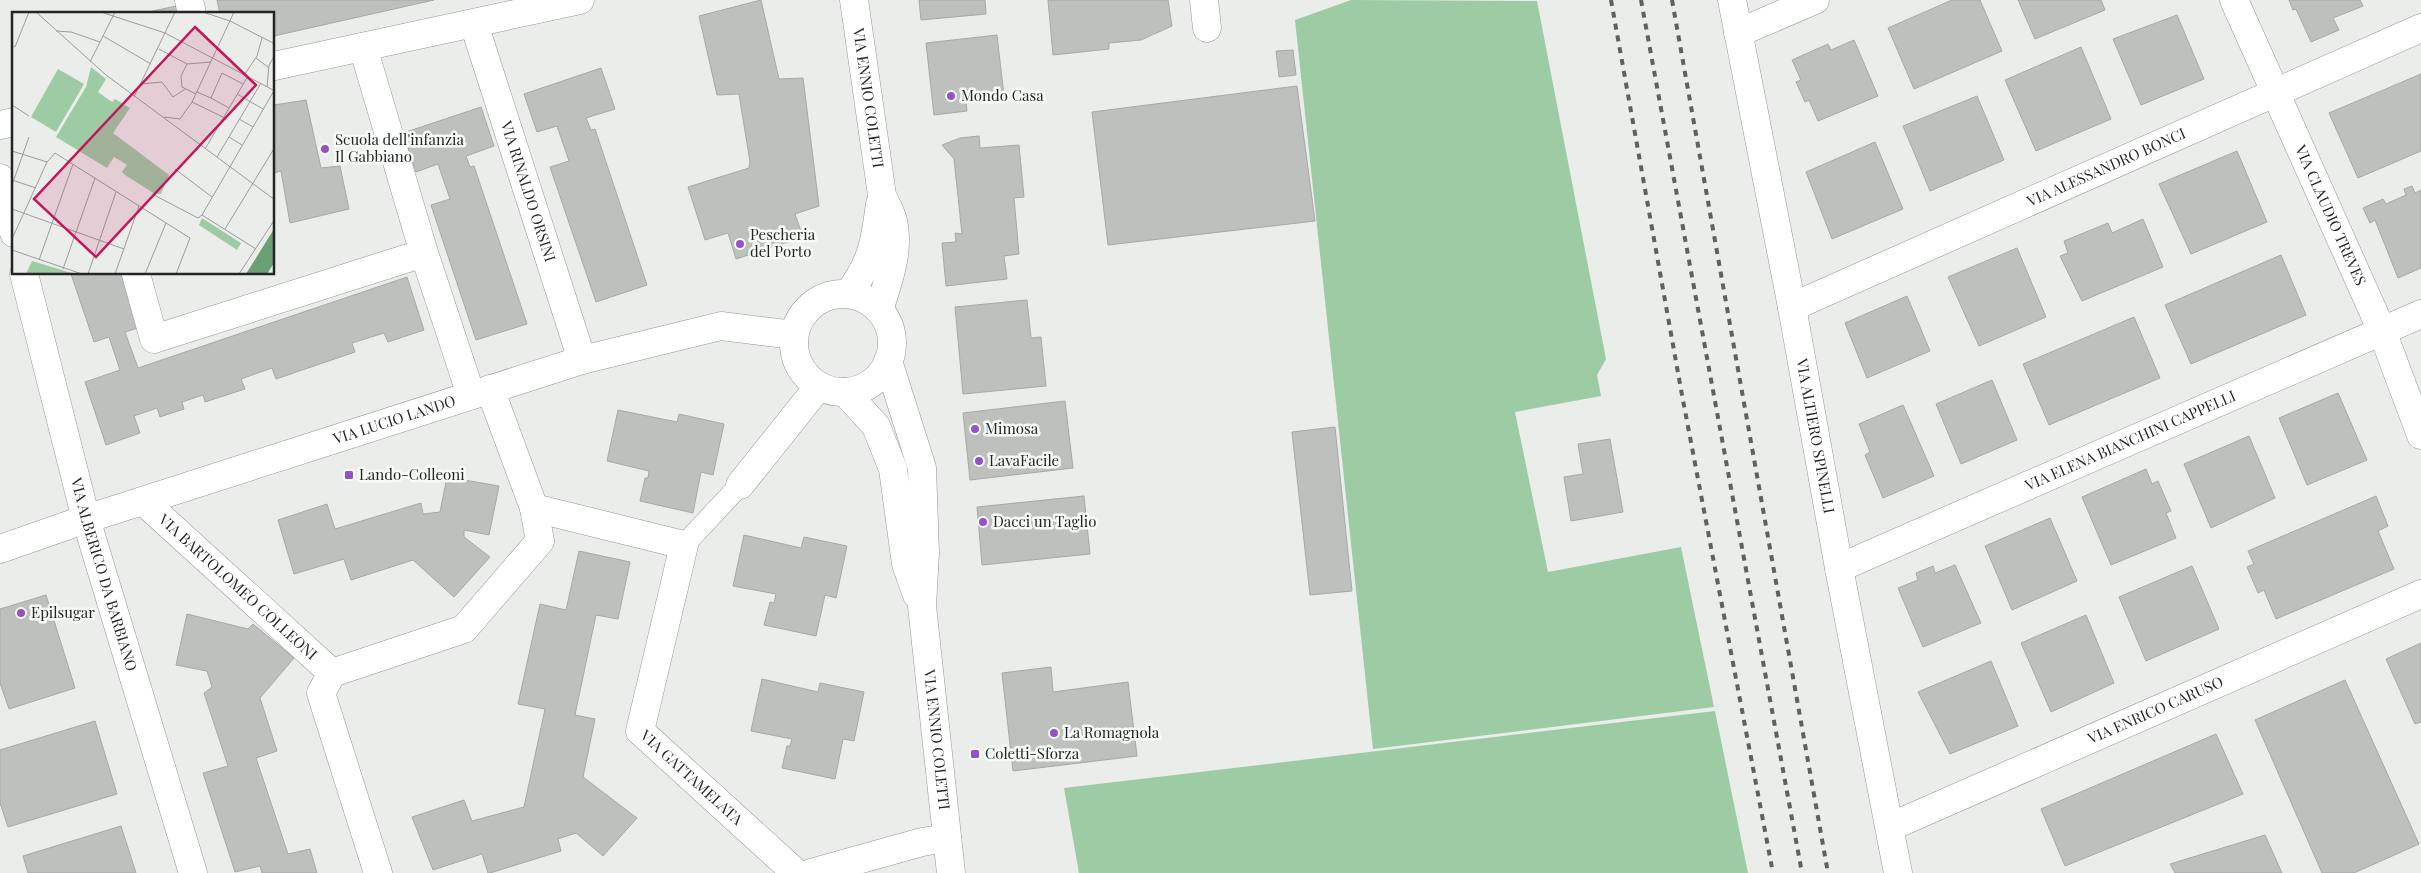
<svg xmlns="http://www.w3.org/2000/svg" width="2421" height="873" viewBox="0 0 2421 873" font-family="'Playfair Display',serif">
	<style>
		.green { fill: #9dcca4 }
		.building { fill: #bdc0bd; stroke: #a6a9a6 }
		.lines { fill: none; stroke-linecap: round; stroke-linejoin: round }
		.service-casing { stroke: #949794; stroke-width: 22 }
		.pedestrian-casing { stroke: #949794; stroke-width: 29 }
		.minor-casing { stroke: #949794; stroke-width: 29 }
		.tertiary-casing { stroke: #949794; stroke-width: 29 }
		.service { stroke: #fff; stroke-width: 21 }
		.pedestrian { stroke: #fff; stroke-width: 28 }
		.minor { stroke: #fff; stroke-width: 28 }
		.tertiary { stroke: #fff; stroke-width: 28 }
		.rail { stroke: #5f615f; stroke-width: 4; stroke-dasharray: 6 6; stroke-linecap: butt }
		.poi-dot { fill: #9452c7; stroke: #f7fbf8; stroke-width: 2 }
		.labels { text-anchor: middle; stroke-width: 5; stroke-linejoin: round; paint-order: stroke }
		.poi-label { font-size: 15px; fill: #232524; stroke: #f7fbf8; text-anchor: start }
		.street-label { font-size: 15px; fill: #232524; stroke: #f7fbf8 }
		.inset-road { fill: none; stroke: #9a9d9b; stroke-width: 1 }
		.view { fill: #c2185b; fill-opacity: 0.15; stroke: #c2185b; stroke-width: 2.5 }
		.inset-edge { fill: none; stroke: #232524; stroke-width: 2.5 }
	</style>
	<rect width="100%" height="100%" fill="#eaedea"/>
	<path class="green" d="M1351,0L1537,1L1606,359L1597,375L1601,396L1515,412L1548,572L1681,547L1714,707L1373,749L1295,20Z
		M1715,711L1748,873H1079L1064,788Z"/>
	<path class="building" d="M217,0H434L274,36V14H220Z
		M761,0L779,79L803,78L819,206L795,214L803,237L736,259L728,233L705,240L688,187L749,168L750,162L739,94L717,95L699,16Z
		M919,0H985L986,14L921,20Z
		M1048,0H1168L1172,26L1141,40L1109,43V49L1053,55Z
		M1952,0H1980L2002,51L1914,89L1888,28Z
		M2018,0H2101L2105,10L2035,39Z
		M2289,0H2360L2363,6L2333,18L2339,30L2311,42L2296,9L2293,10Z
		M176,6L178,14H139Z
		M2177,15L2204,79L2141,105L2113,39Z
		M997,35L1004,96L966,101L967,111L934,115L926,43Z
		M1854,40L1878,96L1818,121L1809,100L1805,102L1796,82L1801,80L1792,60L1828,44L1831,50Z
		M2081,47L2111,119L2036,151L2005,80Z
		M1293,50L1296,75L1279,77L1276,51Z
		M601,68L615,109L586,118L591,130L595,129L647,285L596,302L550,167L569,161L557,126L537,132L524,94Z
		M2421,74V151L2358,178L2329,113Z
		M1297,86L1315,221L1108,245L1092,112Z
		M1977,96L2004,160L1930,191L1903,126Z
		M306,100L321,168L340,166L349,209L290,223L281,171L274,173V105Z
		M481,107L494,146L466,156L470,167L474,166L527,324L476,340L431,205L450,199L438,164L416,172L403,133Z
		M979,136L980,148L1019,145L1024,197L1014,198L1019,254L1004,256L1007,279L946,286L942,243L956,242L955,233L962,234L954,159L942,145L960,138Z
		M1875,142L1903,209L1832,239L1806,172Z
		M2237,151L2267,222L2191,254L2159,184Z
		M2412,186L2415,193L2421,190V268L2398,278L2375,220L2370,223L2363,208L2383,199L2386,204L2406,195L2404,189Z
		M2143,219L2163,267L2082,301L2060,256L2068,253L2064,241L2108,223L2112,233Z
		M2017,248L2046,317L1979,346L1948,277Z
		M2281,255L2306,315L2191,364L2165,305Z
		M71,274H125L141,327L125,332L138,368L407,277L424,330L388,342L384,333L352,343L355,352L276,379L272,368L241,379L245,389L205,402L203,395L182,402L184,409L160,417L157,408L134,416L140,433L106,445L85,382L120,370L109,337L94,342Z
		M1907,296L1930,351L1867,378L1845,323Z
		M1027,300L1031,338L1041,337L1046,386L963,394L955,307Z
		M2134,317L2160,378L2049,425L2023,364Z
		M1992,380L2017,440L1961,464L1936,404Z
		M2338,393L2367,460L2307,485L2279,418Z
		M1065,401L1073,468L970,480L963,413Z
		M1903,405L1934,476L1883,498L1865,455L1870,452L1859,424Z
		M618,410L677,422L679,414L724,424L713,475L701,472L693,513L640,501L645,478H648L649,471L607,461Z
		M1335,427L1352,591L1310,595L1292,432Z
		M2249,436L2275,498L2211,528L2184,464Z
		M1610,439L1623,512L1571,521L1564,477L1583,474L1578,444Z
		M2146,469L2152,484L2158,481L2171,511L2166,513L2176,538L2111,565L2082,497Z
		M447,477L499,486L489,535L464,530V537L490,557L454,597L413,560L351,580L344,559L294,574L278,520L327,504L335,529L421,503L423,514L440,512Z
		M1084,496L1090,554L982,565L977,507Z
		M2376,496L2388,526L2378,531L2394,569L2276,619L2264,590L2258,593L2247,567L2254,564L2248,551Z
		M2050,518L2077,581L2012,610L1985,546Z
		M744,535L801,548L804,537L847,546L836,598L825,595L816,636L764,625L770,602L774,603L776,594L733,586Z
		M579,551L630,562L618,619L596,615L575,715L595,719L583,777L637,818L603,856L576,833L558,839L561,851L490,873H488L482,854L433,870L412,817L464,800L472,821L524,807L545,709L518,704L540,604L566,610Z
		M1955,565L1981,623L1923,647L1898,588L1918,580L1916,573L1933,566L1935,573Z
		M2192,566L2219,629L2146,661L2119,597Z
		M46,595L75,688L9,709L0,683V609Z
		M187,614L248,629L253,624L294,658L260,698L277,751L256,758L288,854L310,849L317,873H262L260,866L235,872L203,773L228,766L204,693L212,687L207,671L176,665Z
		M2086,615L2114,683L2051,712L2021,643Z
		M2421,643V722L2415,724L2386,659Z
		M1991,661L2018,726L1950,754L1918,692Z
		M1051,667L1053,692L1128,682L1137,756L1013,771L1002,673Z
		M762,679L818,692L820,683L864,692L854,741L843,739L835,779L782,768L787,746H790L792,739L751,731Z
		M2345,680L2419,844L2354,873H2322L2255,720Z
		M95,721L117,794L8,827L0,803V750Z
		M2216,734L2243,794L2065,866L2041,809Z
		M121,826L136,873H28L23,856Z
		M2265,835L2282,873H2175L2170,864Z"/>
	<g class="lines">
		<g class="service-casing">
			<path id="service" d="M684,545L740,485"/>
		</g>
		<g class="pedestrian-casing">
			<path id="pedestrian" d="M740,485L819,386"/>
		</g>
		<g class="minor-casing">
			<g id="minor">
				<path d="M189,0L192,14"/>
				<path d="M1204,0L1207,28"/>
				<path id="s1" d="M1732,0L1792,307L1839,568L1898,873"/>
				<path id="s2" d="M2234,0L2382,331L2421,435"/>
				<path id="s3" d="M474,24L582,360"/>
				<path d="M1738,33L1815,0"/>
				<path d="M274,66L580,0"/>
				<path d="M0,125L14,122"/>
				<path d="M0,178L14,233"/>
				<path d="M424,253L471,395"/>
				<path id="s4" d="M24,274L86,519L193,873"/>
				<path d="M136,274L154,339L424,253L363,47"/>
				<path id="s5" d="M1792,307L2421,28"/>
				<path id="s6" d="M143,501L332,673L321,693L378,873"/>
				<path id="s7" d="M534,508L684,545L640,731L796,873"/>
				<path id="s8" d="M0,549L86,519L582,360L721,326L794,335"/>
				<path id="s9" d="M1839,568L2421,314"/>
				<path d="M332,673L464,629L540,541L534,508L490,389"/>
				<path id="s10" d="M1890,827L2421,594"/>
				<path d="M811,873L922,842L947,838"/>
			</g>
		</g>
		<g class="tertiary-casing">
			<g id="tertiary">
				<path id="s11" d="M854,0L882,195C885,203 891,212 893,221C900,250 888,282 879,310"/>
				<path d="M848,294C872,263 875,242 880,204"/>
				<circle cx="843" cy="343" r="49"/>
				<path id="s12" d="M888,361L922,468L925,553L922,606L951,873"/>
				<path d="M845,392L876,426L893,469L906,564L917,595"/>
			</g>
		</g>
		<use href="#service" class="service"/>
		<use href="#pedestrian" class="pedestrian"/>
		<use href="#minor" class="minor"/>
		<use href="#tertiary" class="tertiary"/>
		<path class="rail" d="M1611,0L1682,395L1773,873
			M1641,0L1802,873
			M1672,0L1828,873"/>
	</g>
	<g class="poi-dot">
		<circle cx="951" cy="96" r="5"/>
		<circle cx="325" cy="149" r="5"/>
		<circle cx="740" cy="244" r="5"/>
		<circle cx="975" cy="429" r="5"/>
		<circle cx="979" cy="461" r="5"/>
		<rect x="344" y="470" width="10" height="10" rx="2.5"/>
		<circle cx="983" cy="522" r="5"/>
		<circle cx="21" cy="613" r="5"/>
		<circle cx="1054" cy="733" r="5"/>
		<rect x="970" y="749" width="10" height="10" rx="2.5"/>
	</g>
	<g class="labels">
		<g class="poi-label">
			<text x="961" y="101">Mondo Casa</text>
			<text x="335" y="145">Scuola dell'infanzia<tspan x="335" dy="17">Il Gabbiano</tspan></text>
			<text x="750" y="240">Pescheria<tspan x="750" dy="17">del Porto</tspan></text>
			<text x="985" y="434">Mimosa</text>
			<text x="989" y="466">LavaFacile</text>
			<text x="359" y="480">Lando-Colleoni</text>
			<text x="993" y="527">Dacci un Taglio</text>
			<text x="31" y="618">Epilsugar</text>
			<text x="1064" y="738">La Romagnola</text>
			<text x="985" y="759">Coletti-Sforza</text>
		</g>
		<g class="street-label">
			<text dy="5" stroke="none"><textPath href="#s11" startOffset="99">VIA ENNIO COLETTI</textPath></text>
			<text dy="5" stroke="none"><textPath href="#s5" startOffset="344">VIA ALESSANDRO BONCI</textPath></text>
			<text dy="5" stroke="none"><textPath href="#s3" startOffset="176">VIA RINALDO ORSINI</textPath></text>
			<text dy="5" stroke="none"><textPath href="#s2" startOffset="236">VIA CLAUDIO TREVES</textPath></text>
			<text dy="5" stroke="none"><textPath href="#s8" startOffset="415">VIA LUCIO LANDO</textPath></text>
			<text dy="5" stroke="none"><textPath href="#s1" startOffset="444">VIA ALTIERO SPINELLI</textPath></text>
			<text dy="5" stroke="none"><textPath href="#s9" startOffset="318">VIA ELENA BIANCHINI CAPPELLI</textPath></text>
			<text dy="5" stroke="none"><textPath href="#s4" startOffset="311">VIA ALBERICO DA BARBIANO</textPath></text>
			<text dy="5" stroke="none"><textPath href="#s6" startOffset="128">VIA BARTOLOMEO COLLEONI</textPath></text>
			<text dy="5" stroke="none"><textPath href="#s10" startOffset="290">VIA ENRICO CARUSO</textPath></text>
			<text dy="5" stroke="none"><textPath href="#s12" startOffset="385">VIA ENNIO COLETTI</textPath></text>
			<text dy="5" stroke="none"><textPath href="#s7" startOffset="415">VIA GATTAMELATA</textPath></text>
		</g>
	</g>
	<g transform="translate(12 12)">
		<rect width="262" height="262" fill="#eaedea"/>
		<path d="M79,55L94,67L86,80L100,90L103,87L118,96L101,121L157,163L149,182H143L113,163L110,160L115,153L102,145L95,156L44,125L74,75ZM46,57L72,72L44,120L19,105ZM190,206L229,231L225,238L187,213ZM20,249L63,262H14Z" fill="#9dcca4"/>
		<path d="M262,217V251L255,262H234Z" fill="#6aa073"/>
		<path class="inset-road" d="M24,0L94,63L263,188M89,0L153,21L263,79M191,0L218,9L263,32M44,19L59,20L88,30M91,24L139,52M0,33L3,35L17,0M147,37L175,52L199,50M244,46L257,56M78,50L103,0M175,52L169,64L170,75L184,82M233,62L245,44L250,26M129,72L150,70L161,85L173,77M255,75L257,53L263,43M185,80L199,86M225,82L251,97M122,85L163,0M180,90L211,105M0,93L17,104M217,96L199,86L210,61L231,72M152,105L168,107M168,107L180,90L222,0M227,107L241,115M217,125L230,133M193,137L236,64M0,139L35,150M205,145L249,71M163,157L200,185M0,168L24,176M0,173L17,125M142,183L186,206L190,203M0,197L112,237M190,203L263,77M190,203L244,237M213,217L263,135M0,227L35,150L43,141L178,226L164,262M0,238L70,262M27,248L61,152M51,257L83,166M76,262L104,180M103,262L127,194M133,262L154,211M227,262L263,207"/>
		<path class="view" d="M183,15L244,73L84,245L22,187Z"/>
		<rect width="262" height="262" class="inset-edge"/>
	</g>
</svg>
